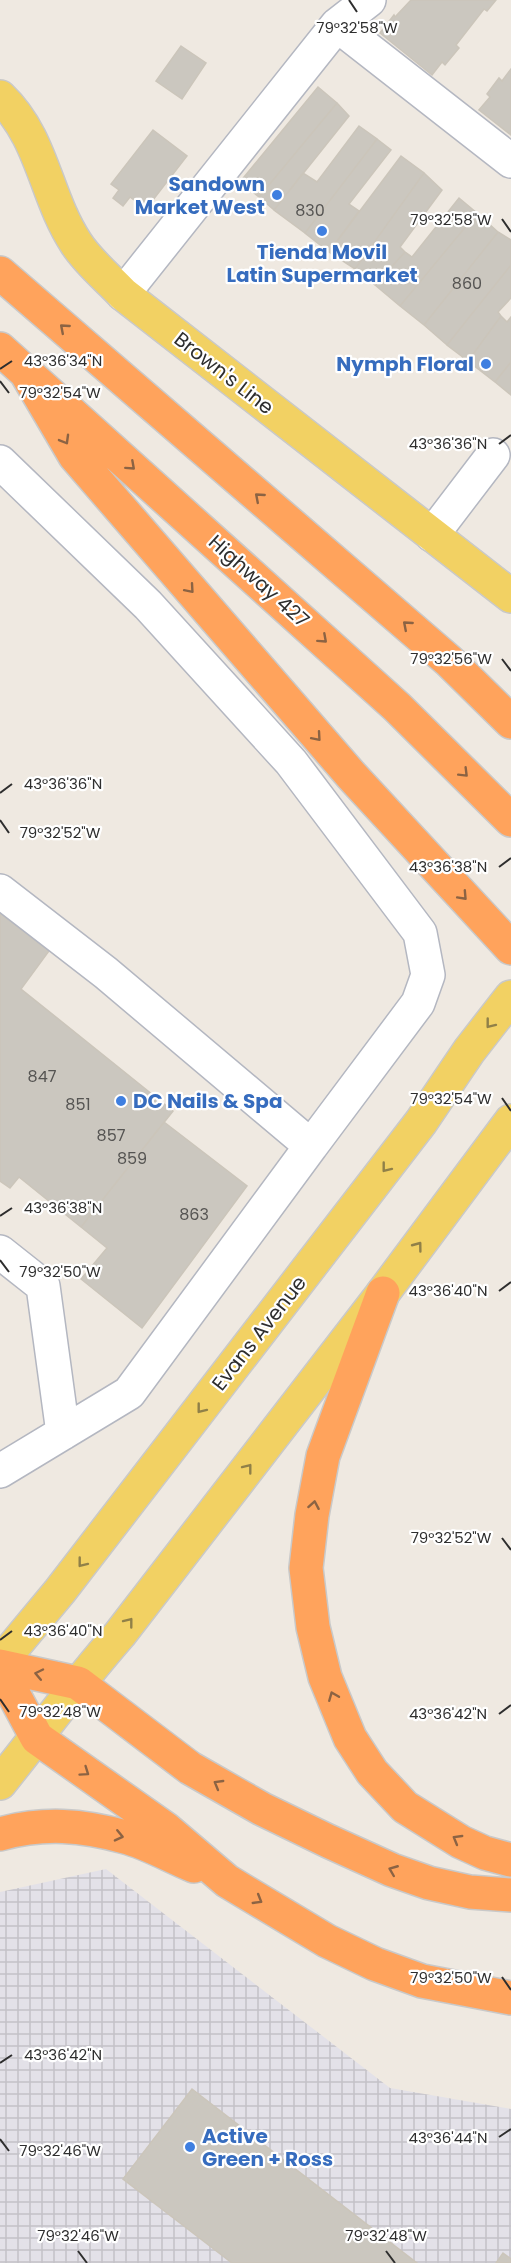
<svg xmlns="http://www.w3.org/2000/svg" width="511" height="2263" viewBox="0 0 511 2263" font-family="Poppins,sans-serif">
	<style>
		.industrial { fill: url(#industrial-grid) }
		.building { fill: #cbc7bf; stroke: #cbc5ba; stroke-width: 1.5 }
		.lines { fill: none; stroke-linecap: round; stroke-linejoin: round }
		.minor-casing { stroke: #b4b7c1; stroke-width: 36 }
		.major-casing { stroke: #c9c9c9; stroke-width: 36 }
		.highway-casing { stroke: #c9c9c9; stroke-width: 36 }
		.minor { stroke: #fff; stroke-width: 33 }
		.major { stroke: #f2d163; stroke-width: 33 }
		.highway { stroke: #ffa35c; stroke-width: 33 }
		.oneway { stroke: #8c6343 }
		.oneway2 { stroke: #908048 }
		.ticks { fill: none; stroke: #2e2e2e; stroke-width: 2 }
		.shop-dot { fill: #3f7fe0; stroke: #fff; stroke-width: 2 }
		.labels { text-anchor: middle; stroke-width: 4.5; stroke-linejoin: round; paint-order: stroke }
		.number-label { font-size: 16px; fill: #555452 }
		.shop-label { font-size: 20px; font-weight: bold; fill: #366cbe; stroke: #fff; text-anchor: end }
		.street-label { font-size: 20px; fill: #2e2e2e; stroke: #fff }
		.ticks-label { font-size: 15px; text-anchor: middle; fill: #2e2e2e; stroke: #fff; stroke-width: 4.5; stroke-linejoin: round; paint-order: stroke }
	</style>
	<defs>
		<pattern id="industrial-grid" width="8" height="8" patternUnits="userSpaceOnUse" patternTransform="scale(1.5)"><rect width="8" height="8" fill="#e3e1e8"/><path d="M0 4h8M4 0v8" fill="none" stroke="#c3c1c7"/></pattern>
	</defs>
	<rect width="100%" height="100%" fill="#efe9e1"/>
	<path class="industrial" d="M106,1869L390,2088L511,2109V2263H0V1892Z"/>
	<path class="building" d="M411,0H496L487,11L484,9L456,45L459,48L445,65L442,62L432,75L380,33L394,15L395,17Z
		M181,46L206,63L182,99L156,81Z
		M511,69V135L479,110L490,97L487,94L499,78L502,81Z
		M318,87L337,103L259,197L240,182Z
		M337,103L349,116L274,210L259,197Z
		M359,126L377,139L305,233L274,210L303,173L317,182Z
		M153,130L187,156L146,209L130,197L123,206L113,198L119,190L111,184Z
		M377,139L391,150L349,204L359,211L329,252L305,233Z
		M401,156L424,173L355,269L329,252Z
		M424,173L442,190L400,247L405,252L375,285L355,269Z
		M459,198L477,213L400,306L375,285L405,252L412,257Z
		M477,213L498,232L424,325L400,306Z
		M498,232L511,240V265L447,345L424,325Z
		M511,265V298L498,312L501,316L468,361L447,345Z
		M501,316L507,322L511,317V362L495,382L468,361Z
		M511,362V395L495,382Z
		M0,913L49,951L21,989L173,1111L81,1227L19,1177L10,1188L0,1181Z
		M164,1122L247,1186L142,1328L81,1279L107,1248L81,1227Z
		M192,2089L417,2263H232L123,2179Z
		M503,2253L511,2259V2263H496Z"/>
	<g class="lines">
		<g class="minor-casing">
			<path id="minor" d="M337,25L369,0
				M123,294L337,25L511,161
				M0,462L148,605L291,762L420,933L428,975L418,1003L311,1146
				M432,535L493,455
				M0,891L106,973L311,1146L129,1393L0,1471
				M0,1252L43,1286L63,1433"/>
		</g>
		<g class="major-casing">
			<path id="major" d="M0,97C43,138 45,196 76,243C88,262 108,278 123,294L511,596
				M0,1663L60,1591L421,1122L469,1051L511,997
				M0,1783C40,1733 78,1682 120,1634L383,1293L511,1121"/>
		</g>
		<g class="highway-casing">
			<path id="highway" d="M0,273L449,661L511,722
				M0,349L397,707L511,820
				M25,371L75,456L351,775L511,948
				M383,1293L323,1456L312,1515L306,1568L313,1627L325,1677L350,1738L372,1772L405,1807L461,1842L485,1853L511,1860
				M0,1666L78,1683L190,1768L262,1809L328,1841L392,1870L429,1883L470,1892L511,1895
				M0,1669L37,1738L166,1829L227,1881L327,1941L375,1964L422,1981L511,1998
				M0,1834C44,1822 82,1825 125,1837C148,1843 172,1857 194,1866"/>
		</g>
		<use href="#minor" class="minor"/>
		<use href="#major" class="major"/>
		<use href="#highway" class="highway"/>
	</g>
	<defs><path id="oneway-chevron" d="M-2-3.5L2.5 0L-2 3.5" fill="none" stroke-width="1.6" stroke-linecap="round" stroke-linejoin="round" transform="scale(1.5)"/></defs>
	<g class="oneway">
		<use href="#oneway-chevron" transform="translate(64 328) rotate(-139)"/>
		<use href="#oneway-chevron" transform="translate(65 440) rotate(60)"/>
		<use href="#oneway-chevron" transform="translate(131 466) rotate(42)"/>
		<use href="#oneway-chevron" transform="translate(259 497) rotate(-139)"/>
		<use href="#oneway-chevron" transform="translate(190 589) rotate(49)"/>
		<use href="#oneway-chevron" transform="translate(407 625) rotate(-139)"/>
		<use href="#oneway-chevron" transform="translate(323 639) rotate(42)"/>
		<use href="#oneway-chevron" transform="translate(317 737) rotate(49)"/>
		<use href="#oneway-chevron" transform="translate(464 773) rotate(45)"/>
		<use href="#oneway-chevron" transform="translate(463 896) rotate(47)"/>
		<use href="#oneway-chevron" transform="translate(314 1505) rotate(-80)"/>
		<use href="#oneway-chevron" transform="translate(39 1674) rotate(-168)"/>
		<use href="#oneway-chevron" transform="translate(333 1696) rotate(-112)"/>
		<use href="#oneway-chevron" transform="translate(85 1772) rotate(35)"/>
		<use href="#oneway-chevron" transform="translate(218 1784) rotate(-150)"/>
		<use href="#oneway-chevron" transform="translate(119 1836) rotate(13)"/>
		<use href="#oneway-chevron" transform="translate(457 1839) rotate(-150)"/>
		<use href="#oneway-chevron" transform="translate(393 1870) rotate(-158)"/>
		<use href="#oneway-chevron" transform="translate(258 1900) rotate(31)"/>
	</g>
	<g class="oneway2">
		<use href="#oneway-chevron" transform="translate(490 1024) rotate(128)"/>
		<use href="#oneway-chevron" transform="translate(386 1168) rotate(128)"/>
		<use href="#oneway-chevron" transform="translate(418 1246) rotate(-53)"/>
		<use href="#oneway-chevron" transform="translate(201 1409) rotate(128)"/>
		<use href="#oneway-chevron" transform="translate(248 1468) rotate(-52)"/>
		<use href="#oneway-chevron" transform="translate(82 1563) rotate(128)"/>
		<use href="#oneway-chevron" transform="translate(129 1622) rotate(-52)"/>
	</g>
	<path class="ticks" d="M349,0L357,12M502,219L511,232M0,369L12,361M0,381L9,393M499,444L511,435M502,659L511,671M0,793L12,784M0,820L9,833M499,867L511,858M502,1098L511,1111M0,1216L12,1208M0,1260L9,1272M499,1291L511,1282M502,1538L511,1550M0,1640L12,1631M0,1699L9,1712M499,1714L511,1705M502,1977L511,1990M0,2063L12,2055M499,2137L511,2129M0,2139L9,2151M78,2251L87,2263M386,2251L395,2263"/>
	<g class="shop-dot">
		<circle cx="277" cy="195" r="6"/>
		<circle cx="322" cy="231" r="6"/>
		<circle cx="486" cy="364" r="6"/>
		<circle cx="121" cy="1101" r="6"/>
		<circle cx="190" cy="2147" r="6"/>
	</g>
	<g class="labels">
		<g class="number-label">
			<text x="310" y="216">830</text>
			<text x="467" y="289">860</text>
			<text x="42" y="1082">847</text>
			<text x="78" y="1110">851</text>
			<text x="111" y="1141">857</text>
			<text x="132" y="1164">859</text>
			<text x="194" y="1220">863</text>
		</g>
		<g class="shop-label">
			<text x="265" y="191">Sandown<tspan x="265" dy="23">Market West</tspan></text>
			<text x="322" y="259" text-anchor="middle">Tienda Movil<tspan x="322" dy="23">Latin Supermarket</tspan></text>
			<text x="474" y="371">Nymph Floral</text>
			<text x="133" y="1108" text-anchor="start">DC Nails &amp; Spa</text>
			<text x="202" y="2143" text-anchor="start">Active<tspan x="202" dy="23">Green + Ross</tspan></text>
		</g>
		<g class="street-label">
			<text transform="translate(224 373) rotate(38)" y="7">Brown's Line</text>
			<text transform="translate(259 581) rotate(42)" y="7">Highway 427</text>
			<text transform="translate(259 1333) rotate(-52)" y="7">Evans Avenue</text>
		</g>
	</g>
	<g class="ticks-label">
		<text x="357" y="33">79°32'58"W</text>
		<text x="451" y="225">79°32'58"W</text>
		<text x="63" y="366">43°36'34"N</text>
		<text x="60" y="398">79°32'54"W</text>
		<text x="448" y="449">43°36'36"N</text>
		<text x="451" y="664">79°32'56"W</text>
		<text x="63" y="789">43°36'36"N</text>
		<text x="60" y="838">79°32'52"W</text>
		<text x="448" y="872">43°36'38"N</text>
		<text x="451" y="1104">79°32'54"W</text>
		<text x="63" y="1213">43°36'38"N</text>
		<text x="60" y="1277">79°32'50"W</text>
		<text x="448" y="1296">43°36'40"N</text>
		<text x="451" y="1543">79°32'52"W</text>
		<text x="63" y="1636">43°36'40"N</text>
		<text x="60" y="1717">79°32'48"W</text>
		<text x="448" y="1719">43°36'42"N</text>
		<text x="451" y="1983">79°32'50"W</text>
		<text x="63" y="2060">43°36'42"N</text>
		<text x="448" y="2143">43°36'44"N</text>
		<text x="60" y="2156">79°32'46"W</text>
		<text x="78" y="2241">79°32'46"W</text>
		<text x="386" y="2241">79°32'48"W</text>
	</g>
</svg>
